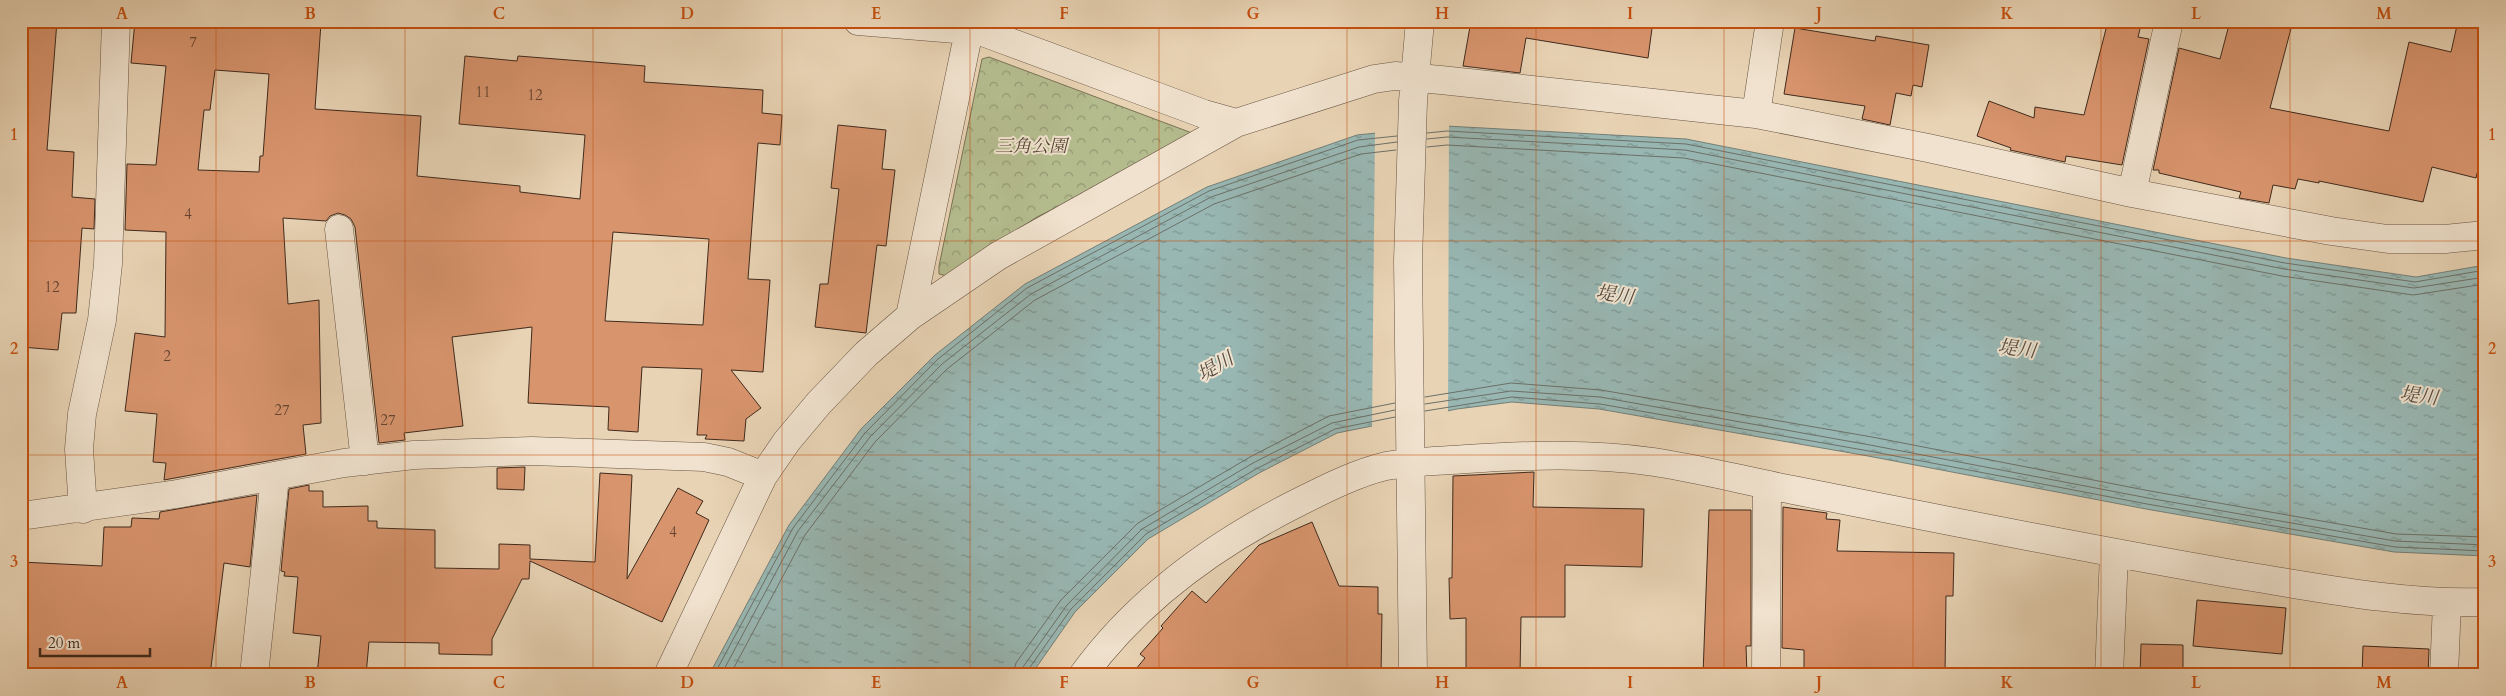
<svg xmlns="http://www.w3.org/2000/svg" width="2506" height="696" viewBox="0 0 2506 696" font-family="Cardo,'Noto Serif JP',serif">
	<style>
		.forest { fill: url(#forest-crowns); stroke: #7a7356 }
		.water { fill: url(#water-ripples); stroke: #747f77 }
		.pier { fill: #e8d3b4 }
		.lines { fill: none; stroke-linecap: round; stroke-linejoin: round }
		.shore { stroke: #6c7068; stroke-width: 1 }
		.building { fill: #d8946d; stroke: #3f2a1d; fill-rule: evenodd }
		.minor-casing { stroke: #695443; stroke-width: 29 }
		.minor { stroke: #f0e2ce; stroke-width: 28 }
		.grid { fill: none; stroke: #c6500f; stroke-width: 1; stroke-opacity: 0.55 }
		.labels { text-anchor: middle; stroke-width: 4; stroke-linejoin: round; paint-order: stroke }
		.number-label { font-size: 15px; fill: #654431 }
		.park-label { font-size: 18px; font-style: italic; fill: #564734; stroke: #f0e2ce }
		.water-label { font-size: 19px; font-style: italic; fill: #554d42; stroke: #f0e2ce }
		.neatline { fill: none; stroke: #c6500f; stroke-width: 2 }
		.grid-label { font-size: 16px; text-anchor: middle; font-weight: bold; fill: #c6500f }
	</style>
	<defs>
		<pattern id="forest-crowns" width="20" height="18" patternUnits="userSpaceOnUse" patternTransform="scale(1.25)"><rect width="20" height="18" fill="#b4bc8e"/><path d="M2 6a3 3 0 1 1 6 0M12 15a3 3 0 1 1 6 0" fill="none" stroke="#949973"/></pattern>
		<pattern id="water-ripples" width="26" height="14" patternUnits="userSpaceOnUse" patternTransform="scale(1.25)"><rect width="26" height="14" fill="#98b7b3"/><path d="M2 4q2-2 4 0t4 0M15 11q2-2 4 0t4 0" fill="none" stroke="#7d9591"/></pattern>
	</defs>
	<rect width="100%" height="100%" fill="#e8d3b4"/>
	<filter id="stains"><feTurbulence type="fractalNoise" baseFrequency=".004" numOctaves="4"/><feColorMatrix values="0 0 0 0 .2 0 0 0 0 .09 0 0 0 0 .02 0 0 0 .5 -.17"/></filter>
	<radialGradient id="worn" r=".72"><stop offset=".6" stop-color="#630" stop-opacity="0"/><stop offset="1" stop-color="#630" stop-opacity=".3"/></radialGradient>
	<path class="forest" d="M989,57L1192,133L1094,189L1037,217L947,276L939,274V266L982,59Z"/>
	<path class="water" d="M1446,126L1686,139L2286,258L2416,277L2485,265V556L2394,552L2146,509L1868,456L1599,409L1512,402L1457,409L1337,433L1259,473L1148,539L1075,612L1031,675H709L789,525L861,429L935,355L1025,284L1207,187L1357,135Z"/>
	<path class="pier" d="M1449,123L1448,414L1372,429L1375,131Z"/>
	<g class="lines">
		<path class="shore" d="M1427,133L1447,131L1686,144L2285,263L2415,282L2485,270
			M1427,139L1447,137L1685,150L2284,269L2414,288L2485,277
			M1427,147L1447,145L1684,158L2282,276L2413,295L2485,284
			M1425,397L1511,383L1601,390L1872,437L2150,491L2396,534L2485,537
			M1425,404L1511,391L1600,397L1870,445L2148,498L2395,541L2485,545
			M1425,411L1512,397L1600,404L1869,451L2147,504L2395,547L2485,551
			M714,675L793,528L865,433L938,359L1027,288L1209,191L1358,140L1397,136
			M721,675L798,531L870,437L942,364L1031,294L1211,197L1359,147L1397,142
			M730,675L805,535L875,442L947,369L1035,300L1214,204L1361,154L1396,150
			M1013,675L1016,663L1061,600L1138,523L1250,457L1329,416L1395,403
			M1021,675L1023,667L1067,605L1142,529L1253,463L1332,423L1395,410
			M1027,675L1028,670L1071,609L1146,534L1256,469L1335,429L1395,417"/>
	</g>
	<path class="building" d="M21,21H57L47,150L74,152L72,197L95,199L94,229L82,228L76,313H62L58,350L21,347Z
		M135,21L321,23L315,109L421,116L417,176L520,186V192L580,199L585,135L459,124L465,56L517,61L518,56L645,66L644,82L763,90L762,113L782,115L780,145L758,143L748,279L770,280L763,372L731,370L761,408L746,419L744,441L705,439L707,435H697L702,369L642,367L638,432L608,430L609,407L528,403L532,327L452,337L463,426L404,433L405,440L379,443L355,227L351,219L345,215L338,213L330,216L326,221L283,218L288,304L319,300L321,423L303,425L306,454L164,480L166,463L153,462L157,414L125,411L135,333L165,337L166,232L125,230L127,164L156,165L166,66L131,63ZM215,70L269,74L263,156H260L259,172L198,170L204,110H210ZM613,232L709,239L703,325L605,321Z
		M1471,21H1653L1648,58L1526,38L1520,73L1463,66Z
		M2108,21H2125L2141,25L2138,37L2149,39L2122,165L2066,156L2065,162L2010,150L2011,148L1977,136L1989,101L2034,118L2035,107L2084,115Z
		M2230,21H2293L2270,108L2389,131L2409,42L2451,52L2458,21H2485V141L2476,178L2432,167L2423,202L2319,181V183L2298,179L2295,189L2273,185L2269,203L2239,198L2241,192L2159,173V170H2153L2179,48L2220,59Z
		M1795,28L1875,41L1876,36L1929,45L1922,87L1913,85L1911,96L1896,93L1890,125L1862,119L1865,106L1784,94Z
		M838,125L886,130L882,169L895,170L886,246L877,245L866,333L815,327L820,284H828L839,189L831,188Z
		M525,467L524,490L497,489V468Z
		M1534,472L1533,507L1644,509L1642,567L1565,565V617H1521L1520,675H1466V618L1450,619L1449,578H1452L1453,476Z
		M600,473L632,475L627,579L678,488L703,501L696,513L709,520L662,622L530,561L529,579H522L492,639V655L439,654V643L369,642L366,675H317L321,636L293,633L298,577L284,576L285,572L281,571L289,489L309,485V491H323V507L368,506V521H377V528L435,530V568L499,569V544L530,545V559L595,562Z
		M257,495L250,567L224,563L210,675H21V562L102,566L104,527H131L132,518L159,519L160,512Z
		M1783,507L1827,513L1826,519L1840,520L1837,551L1954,553L1953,596H1946L1945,675H1804V650L1782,648Z
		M1709,510H1751V646H1746L1747,675H1703Z
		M1312,522L1339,586L1378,587V614H1382L1381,675H1131L1145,658L1140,654L1163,628L1161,626L1192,591L1206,603L1259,545Z
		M2197,600L2286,608L2282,654L2193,646Z
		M2141,644L2183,645V675H2140Z
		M2363,646L2429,649L2428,675H2362Z"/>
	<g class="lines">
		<g class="minor-casing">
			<path id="minor" d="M858,21L980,31L1204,114L1236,123
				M1756,114L1770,21
				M2132,193L2169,21
				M339,229L365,461
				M910,316L971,21
				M83,509L79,449L82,414L102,320L108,264L116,21
				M21,516L177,494L344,463L414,455L532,451L704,457L728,462L763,476
				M254,675L275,477
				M668,675L763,476L787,441L819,403L866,354L910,316L998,256L1236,123L1374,79L1395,76L1441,80L1756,114L1928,148L2132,193L2331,231L2388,239H2445L2485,235
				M1083,675C1139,598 1218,542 1303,500C1329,487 1357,473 1386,466C1412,461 1441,461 1467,459C1529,455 1592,453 1654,462C1700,469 1746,481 1793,490C1939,519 2086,549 2233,574C2316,587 2401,605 2485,602
				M1413,675L1408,261L1413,101L1420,21
				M1766,675L1767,485
				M2109,675L2114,554
				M2444,675L2447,603"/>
		</g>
		<use href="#minor" class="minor"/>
	</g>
	<path class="grid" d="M216,21V675M405,21V675M593,21V675M782,21V675M970,21V675M1159,21V675M1347,21V675M1536,21V675M1724,21V675M1913,21V675M2101,21V675M2290,21V675M21,241H2485M21,455H2485"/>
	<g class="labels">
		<g class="number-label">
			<text x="193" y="47">7</text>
			<text x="483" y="97">11</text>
			<text x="535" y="100">12</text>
			<text x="188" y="219">4</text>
			<text x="52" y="292">12</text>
			<text x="167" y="361">2</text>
			<text x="282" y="415">27</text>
			<text x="388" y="425">27</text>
			<text x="673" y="537">4</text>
		</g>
		<g class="park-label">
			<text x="1031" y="152">三角公園</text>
		</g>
		<g class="water-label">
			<text transform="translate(1615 294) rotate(8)" y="7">堤川</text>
			<text transform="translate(2017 348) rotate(7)" y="7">堤川</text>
			<text transform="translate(1215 366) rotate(-31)" y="7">堤川</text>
			<text transform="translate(2419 395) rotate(7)" y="7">堤川</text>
		</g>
	</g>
	<rect width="2506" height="696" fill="none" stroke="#e8d3b4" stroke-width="55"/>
	<path d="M40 648v8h110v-8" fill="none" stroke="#3f2a1d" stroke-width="2.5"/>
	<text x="48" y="648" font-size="15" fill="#3f2a1d" stroke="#f0e2ce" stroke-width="4" paint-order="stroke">20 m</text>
	<rect x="28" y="28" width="2450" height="640" class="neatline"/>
	<g class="grid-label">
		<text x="122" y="19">A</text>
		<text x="310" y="19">B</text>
		<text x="499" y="19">C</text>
		<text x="687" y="19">D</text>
		<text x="876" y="19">E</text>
		<text x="1064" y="19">F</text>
		<text x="1253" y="19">G</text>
		<text x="1442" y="19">H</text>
		<text x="1630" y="19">I</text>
		<text x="1819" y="19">J</text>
		<text x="2007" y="19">K</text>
		<text x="2196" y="19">L</text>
		<text x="2384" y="19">M</text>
		<text x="14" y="140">1</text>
		<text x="2492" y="140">1</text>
		<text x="14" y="354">2</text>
		<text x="2492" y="354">2</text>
		<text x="14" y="567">3</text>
		<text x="2492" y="567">3</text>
		<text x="122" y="688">A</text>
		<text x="310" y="688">B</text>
		<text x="499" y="688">C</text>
		<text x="687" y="688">D</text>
		<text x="876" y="688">E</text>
		<text x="1064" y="688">F</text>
		<text x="1253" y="688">G</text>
		<text x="1442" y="688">H</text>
		<text x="1630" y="688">I</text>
		<text x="1819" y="688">J</text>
		<text x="2007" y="688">K</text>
		<text x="2196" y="688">L</text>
		<text x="2384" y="688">M</text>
	</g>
	<rect width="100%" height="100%" filter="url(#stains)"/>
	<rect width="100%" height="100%" fill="url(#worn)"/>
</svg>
